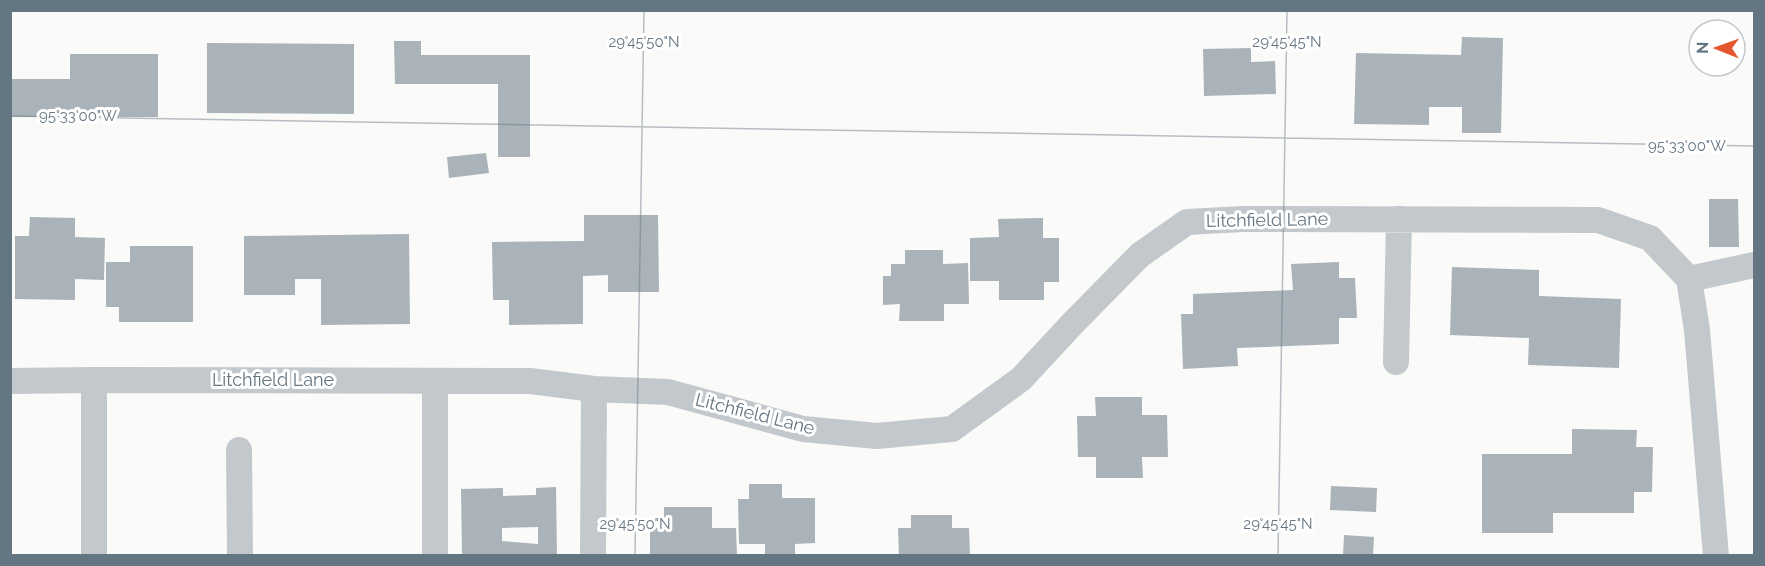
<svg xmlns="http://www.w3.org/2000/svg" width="1765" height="566" viewBox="0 0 1765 566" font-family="Raleway,sans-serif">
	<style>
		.building { fill: #aab3b9; fill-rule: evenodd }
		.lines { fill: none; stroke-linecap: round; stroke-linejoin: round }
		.street { stroke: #c3c8cc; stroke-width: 26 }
		.ticks { fill: none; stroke: #657683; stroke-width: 1.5; stroke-opacity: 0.45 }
		.labels { text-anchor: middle; stroke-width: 6; stroke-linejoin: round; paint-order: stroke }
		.street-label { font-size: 18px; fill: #657683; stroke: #fff }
		.ticks-label { font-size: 15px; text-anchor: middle; fill: #657683; stroke: #fff; stroke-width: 6; stroke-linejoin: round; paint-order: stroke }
	</style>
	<rect width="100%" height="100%" fill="#fafaf8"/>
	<path class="building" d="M1462,37L1503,38L1501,133H1462V107H1429V125L1354,124L1356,53L1461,55Z
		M394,41H421V55H530V157H498V84H395Z
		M207,43L354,44V114L207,113Z
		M1251,48V62L1275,61L1276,94L1204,96L1203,49Z
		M70,54H158V117H10L11,79H70Z
		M486,153L489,173L449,178L447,157Z
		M1709,199H1738L1739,247H1709Z
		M584,215H658L659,292H608V275L583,276V324L509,325V300H493L492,242L584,241Z
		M30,217L75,218V237L105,238L104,280L75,279V300L15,299V236H29Z
		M1043,218V238H1059V282H1044V300H999V281H970V238L999,237L998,219Z
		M409,234L410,324L321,325V279H295V295H244V236Z
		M130,246H193V322H119V307H106V262H130Z
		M905,250H943V264L968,263L969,304H944V321H899L900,304L883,305V276H891V264H905Z
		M1339,262V278H1355L1357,318H1339V344L1237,348L1238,366L1183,369L1181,314H1193V294L1293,290L1291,264Z
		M1452,267L1539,270V296L1621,299L1619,368L1528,365L1529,338L1450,335Z
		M1095,397H1142V415H1167L1168,457H1142L1143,478H1096V457H1078L1077,416H1096Z
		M1572,429L1637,430L1636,447H1653L1652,492H1634V513H1553V533H1482V454H1572Z
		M749,484H782V498H815V543L795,544V556H765V544H739L738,499H749Z
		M1331,486L1377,488L1376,512L1330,510Z
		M556,487L557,556H462L461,489L503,488V496L536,495V488ZM538,527V544L502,541V528Z
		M664,507H712V528H736L737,556H650V528H664Z
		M911,515H952V528H969L970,556H899L898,528H911Z
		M1344,535L1374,537L1373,556H1343Z"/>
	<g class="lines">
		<path class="street" d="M1689,279L1697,330L1716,556
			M1689,279L1754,265
			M1396,362L1399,219
			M10,381L94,380L530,381L594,389L668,392L803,429L877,436L952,429L1021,379L1073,323L1140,255L1187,222L1243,219L1598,220L1650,238L1689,279
			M239,450L240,556
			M94,556V380
			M435,556V381
			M593,556L594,389"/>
	</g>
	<path class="ticks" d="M10,116L1754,146M635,556L644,10M1278,556L1287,10"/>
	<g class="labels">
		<g class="street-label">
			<text transform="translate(1267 220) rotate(-1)" y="6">Litchfield Lane</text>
			<text x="273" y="386">Litchfield Lane</text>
			<text transform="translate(755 414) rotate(14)" y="6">Litchfield Lane</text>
		</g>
	</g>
	<g class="ticks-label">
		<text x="644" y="47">29°45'50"N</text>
		<text x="1287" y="47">29°45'45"N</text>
		<text x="78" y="121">95°33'00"W</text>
		<text x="1687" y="151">95°33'00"W</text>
		<text x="635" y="529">29°45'50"N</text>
		<text x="1278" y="529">29°45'45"N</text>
	</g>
	<rect width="1765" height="566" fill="none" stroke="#657683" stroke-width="24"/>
	<g transform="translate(1717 48) rotate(271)"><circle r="28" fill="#ffffff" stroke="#c1c8cd" stroke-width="1.5"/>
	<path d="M0-4.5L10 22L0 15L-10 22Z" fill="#e4572e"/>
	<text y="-9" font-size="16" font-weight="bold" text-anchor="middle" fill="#657683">N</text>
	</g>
</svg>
